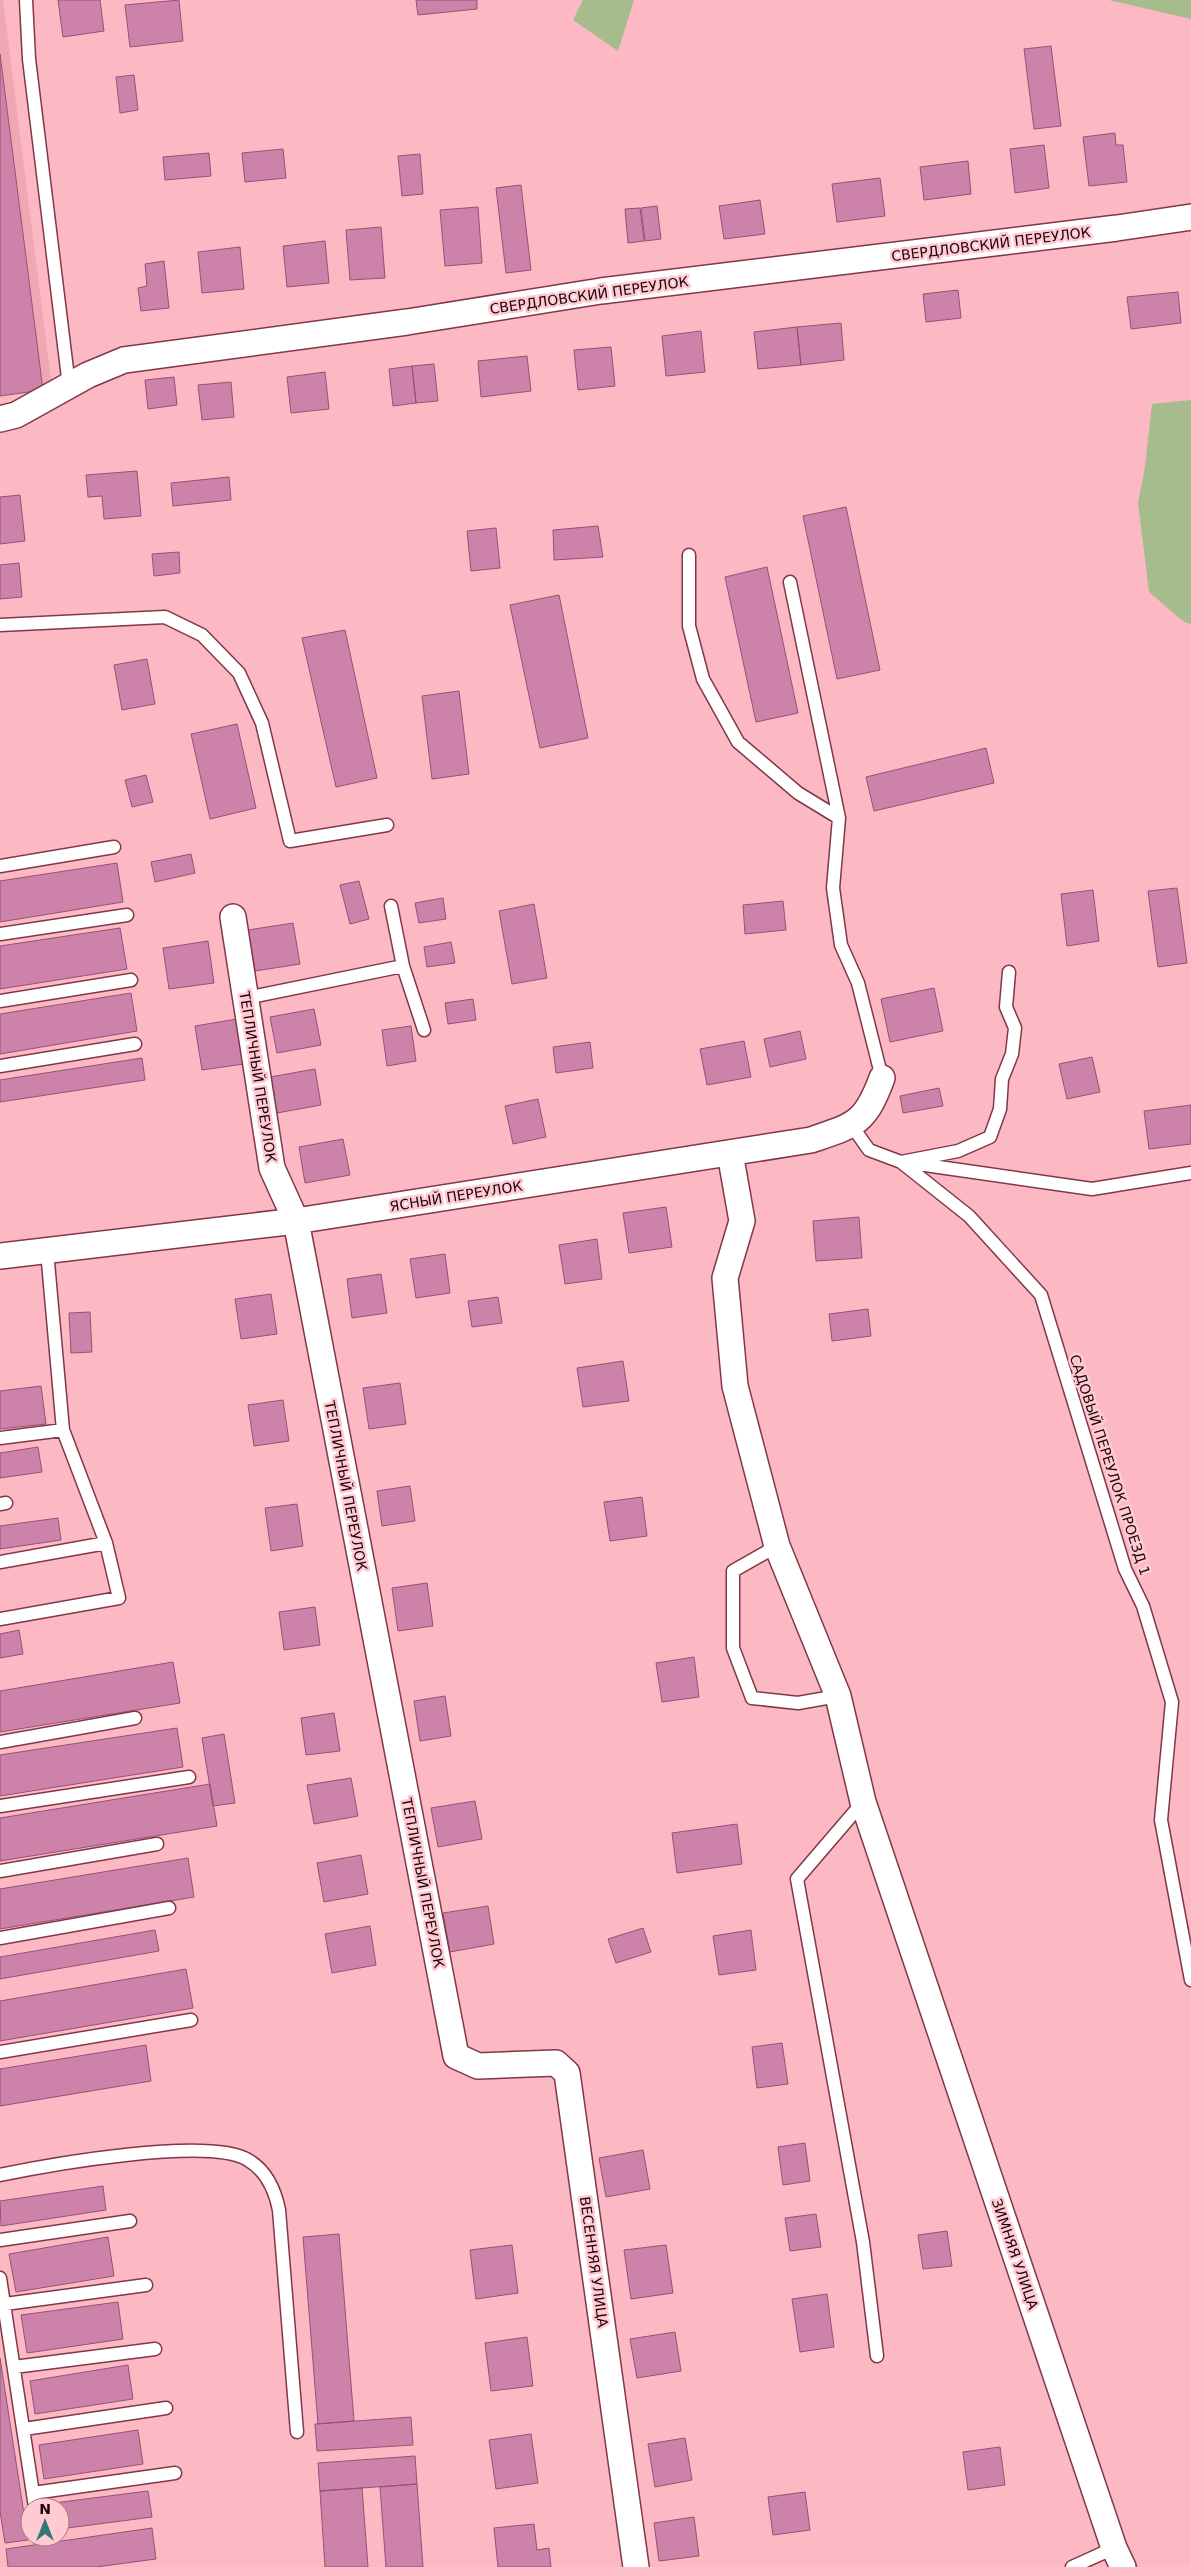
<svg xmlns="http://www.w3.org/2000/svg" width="1191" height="2567" viewBox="0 0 1191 2567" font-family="'DejaVu Sans',sans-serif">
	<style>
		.built { fill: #f0a7b4 }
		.green { fill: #a6bc8c }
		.building { fill: #cd83a9; stroke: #955175 }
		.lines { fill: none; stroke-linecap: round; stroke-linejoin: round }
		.service-casing { stroke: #803848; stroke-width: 15 }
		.minor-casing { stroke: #803848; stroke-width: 28 }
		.service { stroke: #fff; stroke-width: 12 }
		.minor { stroke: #fff; stroke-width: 25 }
		.labels { text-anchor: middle; stroke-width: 5; stroke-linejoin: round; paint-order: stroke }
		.street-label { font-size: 14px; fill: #1e0309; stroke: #ffcad2 }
	</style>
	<rect width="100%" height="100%" fill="#fcb8c3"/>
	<path class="built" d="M0,0H3L52,388L0,395Z"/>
	<path class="green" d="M583,0H634L618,51L573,20Z
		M1109,0H1191V19Z
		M1191,400V624L1184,622L1149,592L1138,503L1145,467L1152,404Z"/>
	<path class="building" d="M58,0H100L104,31L63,37Z
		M179,0L183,41L130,47L125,5Z
		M416,0H477V9L418,15Z
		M1051,46L1061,126L1034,129L1024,49Z
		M0,54L43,390L0,396Z
		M134,75L138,110L120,113L116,77Z
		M1115,133L1116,145H1123L1127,182L1089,186L1083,137Z
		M1044,145L1049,188L1015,193L1010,149Z
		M283,149L286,178L245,182L242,153Z
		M209,153L211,176L165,180L163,157Z
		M420,154L423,194L402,196L398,156Z
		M968,161L971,194L924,200L920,167Z
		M880,178L885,216L837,222L832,184Z
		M521,185L531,270L506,273L496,188Z
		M760,200L765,234L724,239L719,206Z
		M657,206L661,239L645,241L641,208Z
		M478,207L482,263L445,266L440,210Z
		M640,208L644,241L628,243L625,209Z
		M381,227L385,278L350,280L346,230Z
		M325,241L329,283L287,287L283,246Z
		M240,247L244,289L202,293L198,252Z
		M164,261L169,308L141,311L138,288L147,286L145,264Z
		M958,290L961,318L926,322L923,294Z
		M1178,292L1181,323L1131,329L1127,297Z
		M841,323L844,360L801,365L797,327Z
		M797,327L801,365L758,369L754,332Z
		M701,331L705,372L666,376L662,336Z
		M611,347L615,386L578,390L574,350Z
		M527,356L531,391L481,397L478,361Z
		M434,364L438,401L416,403L412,366Z
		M412,366L416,403L393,406L389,369Z
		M325,372L329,409L291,413L287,377Z
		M174,377L177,405L148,409L145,380Z
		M231,382L234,417L202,420L198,385Z
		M137,471L141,516L104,519L102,496L88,497L86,475Z
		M229,477L231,500L173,506L171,483Z
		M20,495L25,541L0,544V497Z
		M846,507L880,670L837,679L803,516Z
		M598,526L603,557L554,560L553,530Z
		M496,528L500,568L471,571L467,531Z
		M179,552L180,573L154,576L152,554Z
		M19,563L22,597L0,599V565Z
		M767,567L798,713L756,722L725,577Z
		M559,595L588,738L540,748L510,605Z
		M345,630L377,778L336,787L302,638Z
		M147,659L155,704L122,710L114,665Z
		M459,691L469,774L432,779L422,696Z
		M237,724L256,808L210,819L191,734Z
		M986,748L994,783L874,811L866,777Z
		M146,775L153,802L132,807L125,780Z
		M191,854L195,873L155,882L151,862Z
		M117,863L123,902L0,922V881Z
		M359,881L369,919L350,924L340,885Z
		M1177,888L1187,963L1158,967L1148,891Z
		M1093,890L1099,941L1067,946L1061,894Z
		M443,898L446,919L419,923L415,903Z
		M783,901L786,930L745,934L743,905Z
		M534,904L547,978L512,984L499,911Z
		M293,923L300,964L255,971L248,930Z
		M120,928L127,969L0,989V946Z
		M208,941L214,983L169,989L163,948Z
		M451,942L455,963L427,967L424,947Z
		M934,988L943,1031L890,1042L881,999Z
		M131,993L137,1031L0,1054V1014Z
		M473,999L476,1020L448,1024L445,1003Z
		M314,1009L321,1045L277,1053L270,1017Z
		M237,1019L244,1064L202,1070L195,1026Z
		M411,1026L416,1061L387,1066L382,1030Z
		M800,1031L806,1059L770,1067L764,1039Z
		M744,1041L751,1077L707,1085L700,1049Z
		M590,1042L593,1068L556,1073L553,1047Z
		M1092,1057L1100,1092L1067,1099L1059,1064Z
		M142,1058L145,1080L0,1102V1080Z
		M315,1069L321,1105L277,1113L270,1077Z
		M939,1088L943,1106L903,1113L900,1096Z
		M538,1099L546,1137L513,1144L505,1106Z
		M1191,1105V1144L1149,1149L1144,1111Z
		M343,1139L350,1175L305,1183L299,1147Z
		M666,1207L672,1247L629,1253L623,1213Z
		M859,1217L862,1258L816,1261L813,1221Z
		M597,1239L602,1279L565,1284L559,1245Z
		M445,1254L450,1293L416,1298L410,1259Z
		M381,1274L387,1313L352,1318L347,1279Z
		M271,1294L277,1334L241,1339L235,1299Z
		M498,1297L502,1323L472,1327L468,1301Z
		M868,1309L871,1336L832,1341L829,1314Z
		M90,1312L92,1352L71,1353L69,1313Z
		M623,1361L629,1401L583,1407L577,1368Z
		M400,1383L406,1424L369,1429L363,1388Z
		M41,1386L46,1424L0,1429V1391Z
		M283,1400L289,1441L254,1446L248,1405Z
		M38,1447L42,1472L0,1478V1453Z
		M410,1486L415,1521L382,1526L377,1491Z
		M642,1497L647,1536L610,1541L604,1502Z
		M297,1504L303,1546L271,1551L265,1508Z
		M58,1518L61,1540L0,1549V1526Z
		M427,1583L433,1626L398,1631L392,1588Z
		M315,1607L320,1645L284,1650L279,1612Z
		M19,1630L23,1654L0,1658V1634Z
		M694,1657L699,1697L662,1702L656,1663Z
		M173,1662L180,1703L0,1732V1691Z
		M445,1696L451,1736L420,1741L414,1701Z
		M334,1713L340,1751L306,1755L301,1718Z
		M177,1728L183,1767L0,1796V1755Z
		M224,1734L235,1803L213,1806L202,1738Z
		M351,1778L358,1816L314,1824L307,1785Z
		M210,1784L217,1826L0,1861V1818Z
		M475,1801L482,1839L438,1847L431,1808Z
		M737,1824L742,1864L677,1873L672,1833Z
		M361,1855L368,1894L324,1902L317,1863Z
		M188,1858L194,1897L0,1929V1889Z
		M488,1906L494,1944L450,1952L443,1913Z
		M370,1926L376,1965L332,1973L325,1934Z
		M643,1928L651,1952L616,1963L608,1939Z
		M155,1930L159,1951L0,1979V1957Z
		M751,1930L756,1970L719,1975L713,1936Z
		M186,1969L193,2008L0,2041V2001Z
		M782,2043L788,2084L757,2088L752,2047Z
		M146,2045L151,2081L0,2106V2069Z
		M805,2143L810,2181L783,2185L778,2147Z
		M643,2150L650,2189L606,2197L599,2158Z
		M103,2186L106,2210L1,2226L0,2201Z
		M816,2214L821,2247L790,2251L785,2218Z
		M947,2231L952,2266L923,2269L918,2235Z
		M339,2234L354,2421L318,2424L303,2237Z
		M108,2237L114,2276L16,2292L9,2254Z
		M512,2245L518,2293L476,2299L470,2250Z
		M666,2245L673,2293L631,2299L624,2250Z
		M827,2294L834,2347L800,2352L792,2299Z
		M118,2302L123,2339L27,2353L21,2315Z
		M675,2332L681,2371L637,2378L630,2339Z
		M527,2337L533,2386L491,2391L485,2343Z
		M0,2358L28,2540L5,2543L0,2511Z
		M128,2365L133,2399L35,2414L30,2381Z
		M411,2417L413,2445L317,2451L315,2424Z
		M138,2430L143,2464L44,2479L39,2445Z
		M531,2434L538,2483L496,2489L489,2440Z
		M685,2438L692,2480L655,2487L648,2444Z
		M1000,2447L1005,2485L968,2490L963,2452Z
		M415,2456L417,2484L320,2491L318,2463Z
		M417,2484L423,2567H386L380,2487Z
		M362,2488L368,2567H325L320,2491Z
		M148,2491L152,2517L60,2529V2507H46V2504Z
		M805,2492L810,2530L773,2535L768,2497Z
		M694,2517L699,2556L659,2561L654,2523Z
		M534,2524L537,2550L549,2548L551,2567H498L494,2528Z
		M152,2528L156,2559L96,2567H8L6,2549Z"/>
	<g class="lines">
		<g class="service-casing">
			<path id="service" d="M26,0L29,59L69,386
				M689,555V626L703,679L738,742L798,793L839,818L833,888L841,945L858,983L882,1078
				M790,582L839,818
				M0,625L165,617L202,635L239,673L262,723L290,841L387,825
				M0,866L114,847
				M0,934L127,915
				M403,966L424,1030
				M246,998L403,966L391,906
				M0,1001L131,980
				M0,1066L135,1044
				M852,1126L869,1150L901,1162L958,1151L990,1137L1000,1109L1002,1079L1012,1054L1015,1028L1006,1007L1009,972
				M901,1162L969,1216L1041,1295L1125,1569L1143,1606L1172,1702L1161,1820L1191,1980
				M911,1163L1092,1189L1191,1173
				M0,1438L63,1430
				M0,1504L6,1503
				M777,1546L733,1571V1648L752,1698L798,1703L838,1696
				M0,1562L106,1543L63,1430L47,1251
				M0,1619L119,1598L106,1543
				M0,1742L135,1718
				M863,1802L797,1879L863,2242L877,2356
				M0,1806L189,1777
				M0,1871L157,1844
				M0,1938L169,1908
				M0,2052L191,2020
				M0,2175C48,2165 209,2136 248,2160C267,2171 275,2190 279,2210L297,2432
				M0,2240L130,2221
				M0,2278L35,2507
				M5,2304L146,2285
				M14,2367L155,2349
				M24,2429L166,2408
				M33,2493L175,2473
				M1072,2567L1114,2548"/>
		</g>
		<g class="minor-casing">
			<path id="minor" d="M0,419L16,415L88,375L124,360L407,322L601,291L1117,228L1191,217
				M233,917L272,1168L296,1221L456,2056L478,2066L556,2063L567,2073L636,2567
				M730,1153L742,1221L725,1278L735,1386L777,1546L838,1696L863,1802L1114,2548L1123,2567
				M0,1256L296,1221L811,1140C855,1125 865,1124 882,1078"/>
		</g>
		<use href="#service" class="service"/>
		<use href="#minor" class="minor"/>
	</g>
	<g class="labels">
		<g class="street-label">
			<text transform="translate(991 244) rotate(-7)" y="5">СВЕРДЛОВСКИЙ ПЕРЕУЛОК</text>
			<text transform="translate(589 295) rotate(-8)" y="5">СВЕРДЛОВСКИЙ ПЕРЕУЛОК</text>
			<text transform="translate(258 1077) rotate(81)" y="5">ТЕПЛИЧНЫЙ ПЕРЕУЛОК</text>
			<text transform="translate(456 1196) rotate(-9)" y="5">ЯСНЫЙ ПЕРЕУЛОК</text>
			<text transform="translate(1110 1465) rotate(72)" y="5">САДОВЫЙ ПЕРЕУЛОК ПРОЕЗД 1</text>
			<text transform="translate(346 1486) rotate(79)" y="5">ТЕПЛИЧНЫЙ ПЕРЕУЛОК</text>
			<text transform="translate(423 1883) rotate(79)" y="5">ТЕПЛИЧНЫЙ ПЕРЕУЛОК</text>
			<text transform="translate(1015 2254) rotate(71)" y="5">ЗИМНЯЯ УЛИЦА</text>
			<text transform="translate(594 2262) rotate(82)" y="5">ВЕСЕННЯЯ УЛИЦА</text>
		</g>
	</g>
	<g transform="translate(45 2522)"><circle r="24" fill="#ffcad2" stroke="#a57a82"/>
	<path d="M0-4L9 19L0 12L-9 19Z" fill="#307872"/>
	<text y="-8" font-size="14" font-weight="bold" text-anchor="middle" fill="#1e0309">N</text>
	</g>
</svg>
